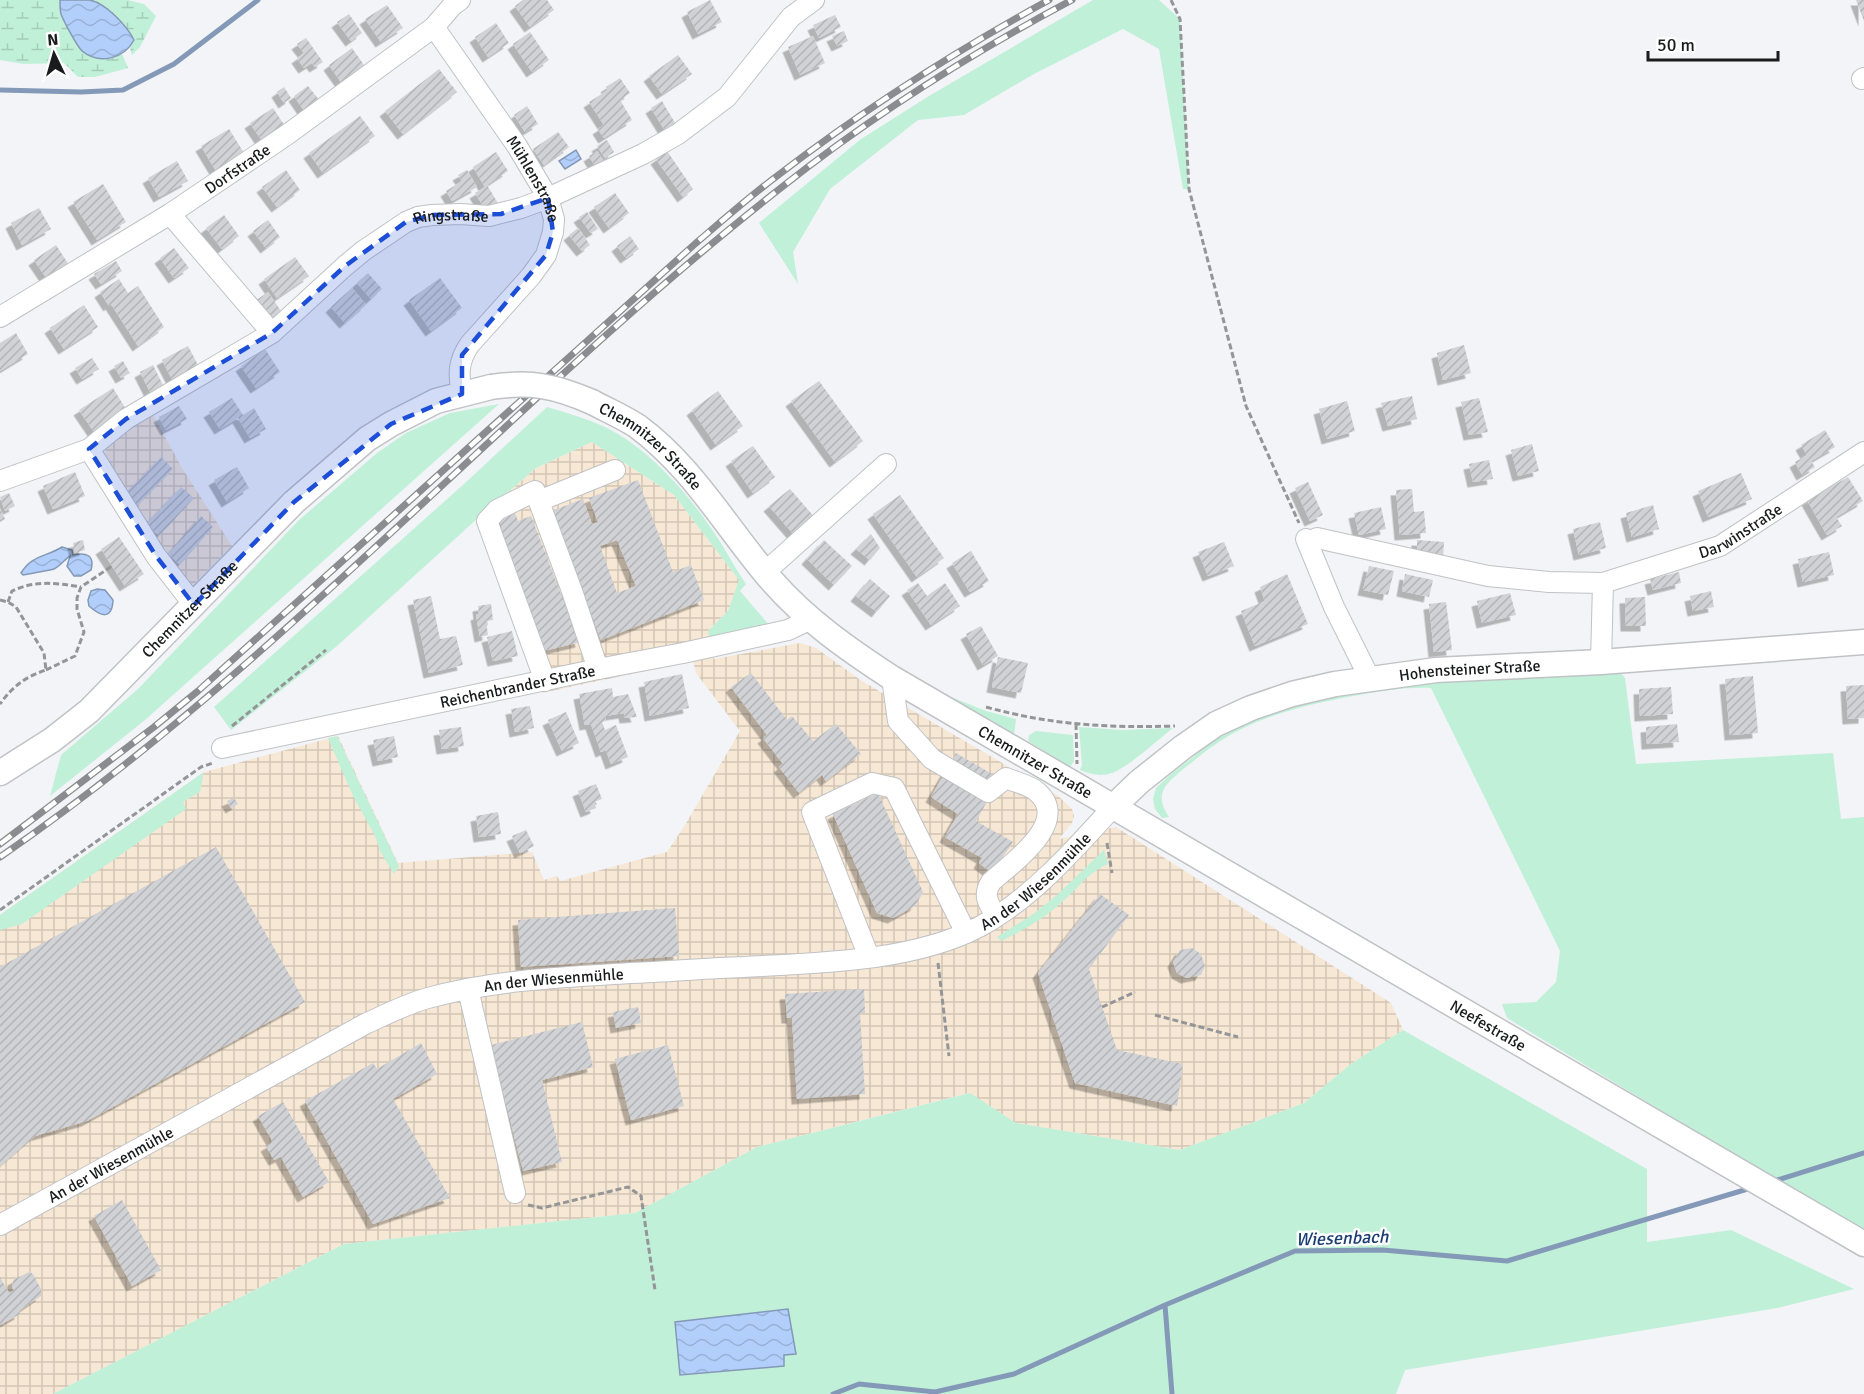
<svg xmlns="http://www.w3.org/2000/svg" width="1864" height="1394" viewBox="0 0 1864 1394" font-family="Signika,sans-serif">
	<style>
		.industrial { fill: url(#industrial-grid) }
		.grass { fill: #c0f0d8 }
		.wetland { fill: url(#wetland-marsh) }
		.water { fill: url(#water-waves); stroke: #8499b7; stroke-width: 1.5 }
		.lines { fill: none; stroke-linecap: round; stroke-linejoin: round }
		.stream { stroke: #8499b7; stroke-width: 5 }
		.building { fill: url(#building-hatch); fill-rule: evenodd; filter: url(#shadow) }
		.minor-casing { stroke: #c0c2c5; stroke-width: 22 }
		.major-casing { stroke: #c0c2c5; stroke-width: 27 }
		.path { stroke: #939597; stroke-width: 3; stroke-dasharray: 6 3; stroke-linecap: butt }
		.minor { stroke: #fff; stroke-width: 20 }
		.major { stroke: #fff; stroke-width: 24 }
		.rail-casing { stroke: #8b8c8f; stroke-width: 7 }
		.rail { stroke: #fff; stroke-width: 4.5; stroke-dasharray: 14; stroke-linecap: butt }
		.major-bridge-casing { stroke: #c0c2c5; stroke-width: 27; stroke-linecap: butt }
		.major-bridge { stroke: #fff; stroke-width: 24 }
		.marked { fill: #1d4ed8; fill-opacity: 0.2; stroke: #1d4ed8; stroke-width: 4.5; stroke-dasharray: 12 8; stroke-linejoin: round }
		.labels { text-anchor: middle; stroke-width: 5; stroke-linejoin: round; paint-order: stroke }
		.street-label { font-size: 16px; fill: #1a1b1c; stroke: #fff }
		.water-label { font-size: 18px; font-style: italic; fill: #1b3f73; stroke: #fff }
	</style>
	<defs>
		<pattern id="industrial-grid" width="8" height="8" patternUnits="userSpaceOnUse" patternTransform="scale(1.5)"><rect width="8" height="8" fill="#f7e7d5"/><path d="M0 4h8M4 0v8" fill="none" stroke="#d3c6b6"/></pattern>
		<pattern id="wetland-marsh" width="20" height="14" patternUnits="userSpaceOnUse" patternTransform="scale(1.5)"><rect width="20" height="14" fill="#c0f0d8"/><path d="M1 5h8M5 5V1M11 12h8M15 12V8" fill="none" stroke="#a4cdb9"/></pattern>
		<pattern id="water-waves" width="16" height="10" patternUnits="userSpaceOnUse" patternTransform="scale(1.5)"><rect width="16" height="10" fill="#b1cffa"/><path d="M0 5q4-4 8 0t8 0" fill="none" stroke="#98b1d6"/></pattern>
		<pattern id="building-hatch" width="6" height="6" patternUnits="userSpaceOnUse" patternTransform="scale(1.5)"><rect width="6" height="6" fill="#d0d2d6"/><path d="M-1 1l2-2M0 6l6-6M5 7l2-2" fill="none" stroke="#b2b4b7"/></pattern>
		<filter id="shadow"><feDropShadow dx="-5.5" dy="5.5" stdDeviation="0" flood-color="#0004"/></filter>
	</defs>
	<rect width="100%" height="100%" fill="#f2f4f7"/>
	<path class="industrial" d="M150,409L182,468L232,546L192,586L184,585L103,456L109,442Z
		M592,442L674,495L739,580L728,611L708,631L714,659L800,643L816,648L862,681L1057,795L1072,809L1074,816L1072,823L1059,839L1116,827L1391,1003L1403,1030L1351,1064L1304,1103L1180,1150L1016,1123L969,1093L757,1147L635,1213L344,1244L53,1394H0V915L204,772L338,736L398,863L532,852L544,880L557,876L560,881L667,852L685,825L740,731L696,673L693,661L542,693L478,518L536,468Z"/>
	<path class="grass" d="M1093,0H1159L1180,19L1189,189H1183L1159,49L1123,29L1034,74L964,115L918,120L830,189L793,252L798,284L759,223L861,139L929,96Z
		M499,404L145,720L50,796L61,755L138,689L299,520L377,453L406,433L450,413Z
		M547,407C568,413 588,419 607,428C650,449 692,498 717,537C727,552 735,568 746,584L740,591L770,626L709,638L708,631L728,611L739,580L674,495L592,442L536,468L478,518L337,646L231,730L214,707L464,484Z
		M1619,671L1625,678L1636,764L1833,753L1841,819L1864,817V1232L1507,1018L1502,1004L1536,1002L1556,982L1560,951L1431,688C1406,687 1383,691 1359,695C1310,704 1258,715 1216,744C1206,750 1197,759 1187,766C1168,782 1152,792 1169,817L1162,818L1155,809L1153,799L1156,788L1170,775L1212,742L1237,727L1261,716L1293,705L1384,685Z
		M926,687L986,711L1016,719L1014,735Z
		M1079,727L1122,730L1173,728C1159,739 1127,768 1112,773C1101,777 1090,774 1080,770L1082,765Z
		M1036,731L1073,735L1074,761L1070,767L1028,741L1029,735Z
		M337,736L399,866L394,874L380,851L375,836L353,796L328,738Z
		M204,772L200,792L183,802L186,809L22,924L0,930V915Z
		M1104,850L1108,864C1087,873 1078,889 1061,903C1042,920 1024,930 1001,941L997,937L1032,915L1057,895Z
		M1403,1030L1647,1169V1242L1731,1230L1854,1289L1777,1308L1405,1370L1396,1394H53L344,1244L635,1213L757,1147L970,1093L1016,1123L1180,1150L1304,1103L1351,1064Z"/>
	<path class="wetland" d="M0,0H60V6L81,50L111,58L122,54L128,68L95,77H78L64,63L24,64L0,60Z
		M91,0H128L144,4L156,16L140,47L132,55L130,48L134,40C125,21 108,11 91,0Z"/>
	<path class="water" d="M60,0C69,0 79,0 89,0C105,2 127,26 134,40C124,59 99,65 82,51C77,46 64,22 61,14C60,10 60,5 60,0Z
		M576,150L581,159L565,169L559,161Z
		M62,547L72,550L73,555C86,552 95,555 91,570L81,576H74L67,566L70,556C65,559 60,566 54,569C51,570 28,574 23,575L21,573C32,555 46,557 62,547Z
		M97,589L105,590L113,600C112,621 100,616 89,606L88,600L91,591Z
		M788,1309L796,1354L784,1355V1366L680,1375L675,1322Z"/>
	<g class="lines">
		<path class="stream" d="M0,90L81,92L123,90L174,64L258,0
			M1771,1182L1864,1153
			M1165,1305L1172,1394
			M833,1394L859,1384L935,1392L1014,1374L1165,1305L1295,1251L1383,1250L1507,1261L1751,1188"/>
	</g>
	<path class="building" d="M523,0H547L554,10L530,27L515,6Z
		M710,0L722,22L698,34L687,12Z
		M1856,0H1864V21Z
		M387,5L403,28L381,42L365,19Z
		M349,14L362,33L351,41L337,22Z
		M835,15L841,27L819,38L813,25Z
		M496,23L509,43L488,57L475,37Z
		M844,31L848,41L837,46L832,36Z
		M530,32L549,60L532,72L513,44Z
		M813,36L825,63L800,75L788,47Z
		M306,38L323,62L315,67L312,63L304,68L297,58L304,53L297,44Z
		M352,48L364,65L341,82L329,65Z
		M678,55L692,74L662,94L649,76Z
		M439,69L457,92L403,134L385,111Z
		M620,78L630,93L620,100L632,120L604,138L598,129L604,125L589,102L608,90L606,87Z
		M308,86L320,101L305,112L294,96Z
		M284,87L291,98L284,103L277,92Z
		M662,101L678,128L667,134L651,108Z
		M527,106L538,124L525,132L514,115Z
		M273,108L285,126L262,141L250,123Z
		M360,116L375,136L323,173L309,153Z
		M229,129L244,153L216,171L201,146Z
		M558,132L569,147L544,165L533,149Z
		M607,140L614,152L605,158L597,146Z
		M597,151L603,160L595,166L589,156Z
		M667,151L693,189L683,197L656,159Z
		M496,152L508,171L487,185L499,205L487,212L475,193L485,187L473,167Z
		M177,161L188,181L159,197L148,178Z
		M286,170L300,190L277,207L262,187Z
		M467,170L477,187L452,201L446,191L462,181L458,175Z
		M103,184L126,222L97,240L73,202Z
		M615,193L629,213L609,228L594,207Z
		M39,208L51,229L22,245L11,223Z
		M587,212L598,229L591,233L579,217Z
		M224,215L239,236L222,249L206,228Z
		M268,220L280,237L266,248L253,231Z
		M578,228L590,245L582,251L569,235Z
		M630,236L639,249L626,258L617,246Z
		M56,245L69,265L47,279L34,260Z
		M174,248L189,268L174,278L160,258Z
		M295,257L309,276L277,298L264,279Z
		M116,261L122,271L101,284L94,274Z
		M368,273L382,289L371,299L357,283Z
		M440,278L462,308L431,331L409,300Z
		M119,279L128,293L138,286L164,327L138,346L111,304L109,306L100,292Z
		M352,288L366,305L345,323L331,307Z
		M268,292L283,314L270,323L255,301Z
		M84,305L98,327L64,349L50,328Z
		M16,333L28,354L0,371V343Z
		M1464,345L1471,373L1443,380L1437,353Z
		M188,346L198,365L172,379L162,360Z
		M265,349L280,372L256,388L241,366Z
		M92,358L99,369L82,379L75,368Z
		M123,361L130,373L121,378L114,366Z
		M153,365L165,389L152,396L140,372Z
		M819,381L863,441L835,462L791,401Z
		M113,388L127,411L94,432L79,410Z
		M718,391L743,426L716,445L692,410Z
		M1412,396L1417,419L1388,426L1381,403Z
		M232,398L243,415L254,408L266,429L250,438L238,418L220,429L209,412Z
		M1479,398L1488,432L1469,435L1461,402Z
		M1347,401L1355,431L1327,439L1319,409Z
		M179,406L187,419L166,430L159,417Z
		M1825,430L1835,447L1811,461L1815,467L1802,475L1795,462L1807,455L1801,445Z
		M1532,444L1539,471L1518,476L1511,450Z
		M753,446L775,477L753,493L731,461Z
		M161,457L173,469L137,506L125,494Z
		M1489,460L1493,479L1473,482L1469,464Z
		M237,467L249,488L227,502L214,480Z
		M75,472L85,496L53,509L43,486Z
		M1741,473L1752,499L1708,517L1698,491Z
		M1848,477L1863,501L1836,517L1842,526L1827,535L1807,500Z
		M638,480L673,572L691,565L704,600L601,640L552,511L583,499L592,524L598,522L589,498ZM617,540L636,586L617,593L600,546Z
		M1308,482L1323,515L1310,521L1295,488Z
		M181,487L194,498L159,536L146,524Z
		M790,489L817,520L796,537L769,506Z
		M1412,489L1414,512L1424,511L1426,533L1400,535L1396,490Z
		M9,493L15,506L5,511L0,497Z
		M900,495L944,558L917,577L873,514Z
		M1653,505L1659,529L1632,537L1626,513Z
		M1381,507L1386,529L1359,535L1354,513Z
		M0,508L5,519L0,522Z
		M514,510L518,521L531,516L561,594L567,592L581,642L539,652L499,529L502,528L498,516Z
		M201,516L213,527L180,565L168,554Z
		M1600,522L1606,548L1579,555L1573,529Z
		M871,534L880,548L870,560L856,549Z
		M119,537L144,574L125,586L101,549Z
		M83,540L85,550L75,553L73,543Z
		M824,540L852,566L834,585L807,559Z
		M1417,540L1444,542L1443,558L1417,556Z
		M1224,542L1234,566L1208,576L1198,552Z
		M971,551L989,581L970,592L952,563Z
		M1829,552L1834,575L1803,582L1798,559Z
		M1369,566L1394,571L1388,595L1363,590Z
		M1679,572L1681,583L1653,590L1650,579Z
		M1287,574L1308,624L1255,646L1241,611L1265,601L1260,587Z
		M1405,574L1433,580L1429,597L1402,591Z
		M870,579L890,596L877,612L856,596Z
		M918,583L927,596L945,583L960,606L931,625L907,590Z
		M1711,591L1714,607L1693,611L1690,596Z
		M1510,593L1516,615L1482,623L1477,601Z
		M431,596L440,639L456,636L463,665L429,673L413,600Z
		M1645,597L1646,626H1626L1625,598Z
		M1446,602L1452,650L1434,652L1429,604Z
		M491,604L493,620L486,621L488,635L480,637L476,615L479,614L478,606Z
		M981,626L998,656L983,665L966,634Z
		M512,631L518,656L493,661L487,637Z
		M998,657L1028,663L1021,693L992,687Z
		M751,673L787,720L792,716L813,741L836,724L861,754L826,781L822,775L799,793L779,767L783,764L763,738L767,735L731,687Z
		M682,674L689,708L650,716L644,682Z
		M1753,676L1758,733L1730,735L1725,679Z
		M1864,685V718L1848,719L1846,686Z
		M1671,687L1673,714L1640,716L1639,689Z
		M612,688L613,697L628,694L637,717L625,718L624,713L605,716L606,721L602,722L605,730L616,725L628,757L611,764L606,750L601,752L591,724L585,725L579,694Z
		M530,706L534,728L515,732L511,709Z
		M566,712L579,743L562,751L548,720Z
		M1677,724L1679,742L1647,744L1646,727Z
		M461,727L464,746L442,749L439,730Z
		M394,736L398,757L378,761L373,740Z
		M956,753L992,774L980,795L988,800L976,821L1013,842L992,873L979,863L982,858L945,837L958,814L931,797Z
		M596,784L602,799L594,802L596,808L586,812L578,791Z
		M878,793L923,892L915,906L893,918L877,913L833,814Z
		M234,798L238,804L231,808L227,801Z
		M498,812L501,834L479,837L476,816Z
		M526,830L534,846L520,853L512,836Z
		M216,847L305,1002L87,1121L35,1136L0,1166V967Z
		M1100,894L1129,915L1089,969L1117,1050L1183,1064L1177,1106L1075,1083L1038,973Z
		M675,908L679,956L521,967L518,920Z
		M1192,948L1201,954L1205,966L1201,975L1186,978L1177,973L1173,962L1180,950Z
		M864,989L865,1013H860L865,1094L797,1099L792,1018H787L785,994Z
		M638,1007L641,1023L616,1028L613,1012Z
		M582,1022L593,1067L542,1080L562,1162L523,1171L491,1045Z
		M421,1043L437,1074L393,1099L450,1198L373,1224L305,1101L373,1063L377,1069Z
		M668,1045L684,1106L631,1120L615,1059Z
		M283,1102L329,1182L303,1197L281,1157L274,1160L266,1146L273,1142L258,1116Z
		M122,1200L161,1270L132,1286L94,1216Z
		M29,1272L33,1274L41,1289V1296L19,1311L20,1314L0,1325V1277L9,1293L14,1291L12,1287L13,1280Z"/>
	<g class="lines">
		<g class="minor-casing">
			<g id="minor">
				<path id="s1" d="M434,27L517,146L548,198L554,219L553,232L546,255L531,276L470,344C458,361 458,374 462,394"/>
				<path d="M1862,79L1864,78"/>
				<path d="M170,214L272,333"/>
				<path id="s2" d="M0,317L170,214L288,134L434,27L453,5L460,0"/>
				<path d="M89,449L156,556L194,605"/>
				<path id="s3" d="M0,481L89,449L126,419L272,333L345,266L363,251L406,222L418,217L432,215L460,214L489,216L521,208L548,198L643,154L678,134L727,97L791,17L814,0"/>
				<path d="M539,501L615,470"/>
				<path id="s4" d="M1317,538L1488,576L1549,582L1603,583L1720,546L1864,452"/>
				<path d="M1306,539L1334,607L1370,679"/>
				<path d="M765,572L886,464"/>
				<path d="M1601,662L1603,583"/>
				<path d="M892,678L898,721L932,759L988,792L1006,778C1015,782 1029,785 1036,791C1073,821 1012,863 991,882C982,896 989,904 996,916"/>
				<path d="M545,681L487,521L497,510L535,491L572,591L598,669"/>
				<path id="s5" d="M222,748L598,669L683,653L788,630L811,619"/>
				<path d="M869,957L812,812L872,783L894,788L966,933"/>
				<path d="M468,989L515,1193"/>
				<path id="s6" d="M0,1225L365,1024C385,1015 406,1004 428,998C492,980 564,977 630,973C668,972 705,968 743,967C817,963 912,962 979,927C1030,900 1075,849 1113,807"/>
			</g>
		</g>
		<g class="major-casing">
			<g id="major">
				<path id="s7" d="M592,402C607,410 623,417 637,426C693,467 727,529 772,581C806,620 849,650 892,678L1864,1244"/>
				<path id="s8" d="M0,773L52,740L89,711L294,502L367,439L391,424L436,401L491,387"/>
				<path id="s9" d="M1113,807L1139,782L1183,747L1216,724L1251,708L1292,694L1335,684L1436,670L1601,662L1864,642"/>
			</g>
		</g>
		<path class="path" d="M1171,0L1180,19L1189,189L1246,406L1299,523
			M0,600L8,602L16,607L44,653L46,670C25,677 13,686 0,704
			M8,602L12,591C35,580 57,583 81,587
			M46,670L75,656L84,632L77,609V598L81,587L112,566
			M986,707C1051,725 1109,728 1175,726
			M1076,724L1077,764
			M232,726L326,650
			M1107,843L1112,873
			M0,910L201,767L213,763
			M938,963L949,1056
			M1102,1007L1135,992
			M1155,1015L1238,1037
			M528,1205L542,1208L628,1187L641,1196L655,1290"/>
		<use href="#minor" class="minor"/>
		<use href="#major" class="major"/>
		<g class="rail-casing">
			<path id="rail" d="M0,844L154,727L198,691L696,243C723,220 749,197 777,176C863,110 954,52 1049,0
				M0,857C284,662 512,398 782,187C872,116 970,54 1072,0"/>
		</g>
		<use href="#rail" class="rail"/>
		<g class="major-bridge-casing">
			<path id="major-bridge" d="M491,387C531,381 555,386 592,402"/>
		</g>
		<use href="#major-bridge" class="major-bridge"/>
	</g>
	<path class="marked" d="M548,198L553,232L546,255L462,355V394L391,424L294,502L194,605L156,556L89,449L126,419L272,333L345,266L406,222L432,215L501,214Z"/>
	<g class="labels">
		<g class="street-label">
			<text dy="6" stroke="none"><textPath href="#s2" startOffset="280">Dorfstraße</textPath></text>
			<text dy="6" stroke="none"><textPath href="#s1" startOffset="182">Mühlenstraße</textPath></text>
			<text dy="6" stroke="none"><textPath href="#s3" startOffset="532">Ringstraße</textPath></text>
			<text dy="6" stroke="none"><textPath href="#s7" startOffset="74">Chemnitzer Straße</textPath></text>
			<text dy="6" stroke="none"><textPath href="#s4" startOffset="438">Darwinstraße</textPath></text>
			<text dy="6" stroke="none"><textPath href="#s8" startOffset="252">Chemnitzer Straße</textPath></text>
			<text dy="6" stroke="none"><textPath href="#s9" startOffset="394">Hohensteiner Straße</textPath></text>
			<text dy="6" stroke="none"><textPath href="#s5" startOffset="302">Reichenbrander Straße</textPath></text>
			<text dy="6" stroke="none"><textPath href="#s7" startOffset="578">Chemnitzer Straße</textPath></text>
			<text dy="6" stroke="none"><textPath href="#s6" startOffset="1116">An der Wiesenmühle</textPath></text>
			<text dy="6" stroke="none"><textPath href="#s6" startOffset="612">An der Wiesenmühle</textPath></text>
			<text dy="6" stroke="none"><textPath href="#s7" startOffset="1102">Neefestraße</textPath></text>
			<text dy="6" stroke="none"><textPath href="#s6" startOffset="126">An der Wiesenmühle</textPath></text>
		</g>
		<g class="water-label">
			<text transform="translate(1342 1238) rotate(-2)" y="6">Wiesenbach</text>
		</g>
	</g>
	<g transform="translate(54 54) rotate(355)" stroke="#ffffff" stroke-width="4.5" paint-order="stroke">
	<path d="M0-4.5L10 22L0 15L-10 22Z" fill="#1a1b1c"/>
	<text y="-9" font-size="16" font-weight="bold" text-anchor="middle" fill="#1a1b1c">N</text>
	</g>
	<path d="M1648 51v9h130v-9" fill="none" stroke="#1a1b1c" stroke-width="3"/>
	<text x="1657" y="51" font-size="18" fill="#1a1b1c" stroke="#ffffff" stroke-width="4.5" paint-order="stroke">50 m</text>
</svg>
